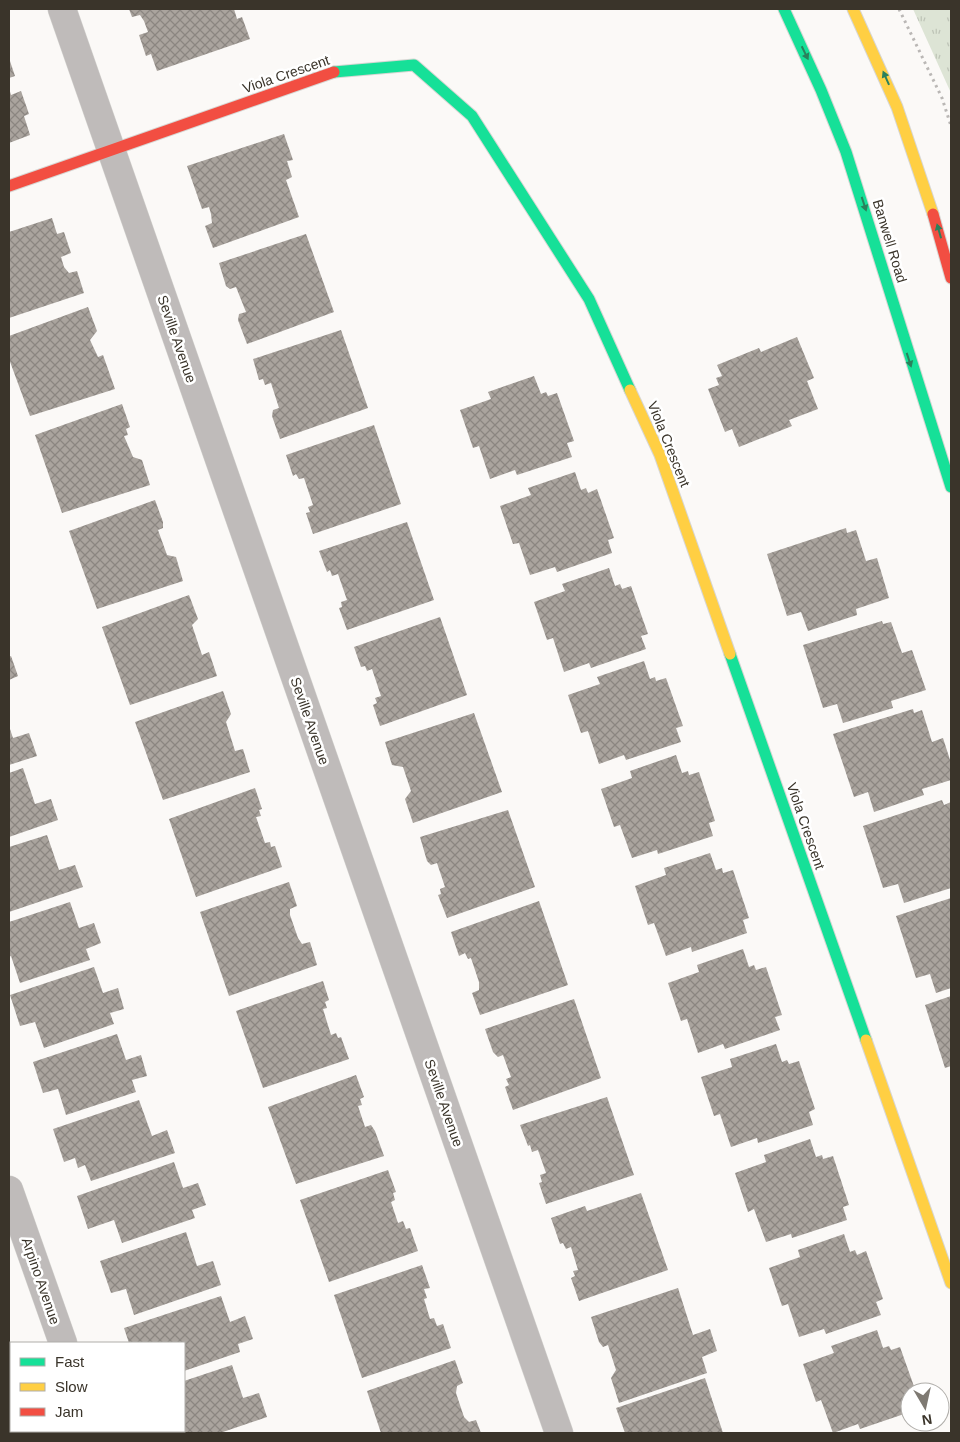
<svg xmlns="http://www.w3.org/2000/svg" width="960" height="1442" viewBox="0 0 960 1442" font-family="Helvetica,sans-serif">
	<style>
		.grass { fill: url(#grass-tufts) }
		.building { fill: url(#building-cross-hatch) }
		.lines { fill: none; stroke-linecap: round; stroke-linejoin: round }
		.street-casing { stroke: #d7d6d3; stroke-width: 29 }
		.fast-casing { stroke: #d7d6d3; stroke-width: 13 }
		.slow-casing { stroke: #d7d6d3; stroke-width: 13 }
		.jam-casing { stroke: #d7d6d3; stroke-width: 13 }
		.path { stroke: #bab7b5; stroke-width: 3; stroke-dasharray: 2.5 4; stroke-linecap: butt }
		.street { stroke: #bfbbba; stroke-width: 28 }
		.fast { stroke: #16e098; stroke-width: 11 }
		.slow { stroke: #ffcf43; stroke-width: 11 }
		.jam { stroke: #f24e42; stroke-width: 11 }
		.oneway { fill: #2a815c }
		.labels { text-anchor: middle; stroke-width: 5; stroke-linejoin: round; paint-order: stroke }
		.street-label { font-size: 14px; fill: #3a342a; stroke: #fff }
	</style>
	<defs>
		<pattern id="grass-tufts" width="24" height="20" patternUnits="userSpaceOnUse" patternTransform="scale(1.25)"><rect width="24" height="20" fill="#dde4d5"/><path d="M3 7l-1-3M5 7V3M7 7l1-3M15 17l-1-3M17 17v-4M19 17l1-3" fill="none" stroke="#bec4b7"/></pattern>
		<pattern id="building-cross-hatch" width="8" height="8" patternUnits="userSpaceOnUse" patternTransform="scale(1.25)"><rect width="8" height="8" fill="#aaa49e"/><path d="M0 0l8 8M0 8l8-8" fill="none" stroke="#8b8681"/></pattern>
	</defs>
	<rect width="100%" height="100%" fill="#fbf9f7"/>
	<path class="grass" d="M913,9H951V93Z"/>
	<path class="building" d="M129,9H234L237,19L242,17L250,39L157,71L151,54L146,56L139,35L148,32L144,21L140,15L132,17Z
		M9,58L15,76L9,78Z
		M9,88L11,95L21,91L29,114L24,116L30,135L9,143Z
		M284,134L293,160L287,161L292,177L286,180L299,217L213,248L205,226L212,223L211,214L209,207L202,209L187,166Z
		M52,218L57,234L64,232L71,253L61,257L64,267L69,273L77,271L84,293L9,318V232Z
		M306,234L334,312L247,344L238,320L239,314L246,312L236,287L230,289L226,286L219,263Z
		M88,307L97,331L90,340L98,357L103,355L115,389L30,416L9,359V336Z
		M341,330L368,408L280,439L272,416L273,410L279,408L271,383L265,385L263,379L259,380L253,359Z
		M797,337L814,378L807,381L818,409L789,420L792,426L739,447L732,429L725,432L708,389L719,385L716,378L722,376L717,365L759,348L761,352Z
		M534,376L541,394L546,392L548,396L557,393L574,441L567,443L572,457L517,475L515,470L490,479L479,446L473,448L460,410L491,399L488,392Z
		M122,404L130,427L126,429L128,435L124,436L133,457L142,460L150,485L62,513L35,435Z
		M374,425L401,504L313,534L306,513L310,512L308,507L313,505L304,478L299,479L296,474L293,476L286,455Z
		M575,472L581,490L586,488L588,493L597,489L614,538L608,540L612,553L557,572L555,567L530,575L519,543L513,544L500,506L531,495L528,488Z
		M155,500L163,522V528L158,530L167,555L176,557L183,581L97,609L69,531Z
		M407,522L434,600L347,630L339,608L342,607L341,602L347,600L338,574L332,576L330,570L327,572L319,551Z
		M846,528L847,533L856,530L866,561L877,558L889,598L856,609L857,615L808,631L801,612L787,616L767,554Z
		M609,568L615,586L620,584L622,589L631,586L648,634L641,636L646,649L591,668L589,663L564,672L553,638L547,640L534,602L565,591L562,584Z
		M189,595L198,619L192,625L202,655L209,652L217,676L130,705L102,627Z
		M440,617L467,695L380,726L373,705L377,703L375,698L381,696L372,669L367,671L365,666L361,667L354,647Z
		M882,621L883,624L891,622L902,653L912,650L926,690L891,701L893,708L843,723L837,704L823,708L803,645Z
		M11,656L18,676L9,680V657Z
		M644,661L650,679L655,677L656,681L666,678L683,726L676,728L681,742L626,760L624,755L599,764L588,731L581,733L568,695L600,684L597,677Z
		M223,691L231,714L226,722L235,751L243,749L250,772L163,800L135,722Z
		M913,709L914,713L922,710L932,742L943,738L951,763V780L922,789L924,795L874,812L868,792L854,797L833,734Z
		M474,713L502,792L413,823L405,799L411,791L403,767L392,765L385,742Z
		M9,726L13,738L29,733L37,756L9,765Z
		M676,755L682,773L688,771L689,775L699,772L715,821L709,823L713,836L658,854L657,850L632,858L620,825L614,827L601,789L632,778L630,771Z
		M23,768L35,804L51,799L58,820L9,837V773Z
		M255,788L262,809L259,810L261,816L256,817L265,843L270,842L271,847L275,846L282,867L196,897L169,819Z
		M942,800L944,805L951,802V888L904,903L898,884L883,888L863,826Z
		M508,810L535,887L447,918L438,895L441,894L440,889L445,887L437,863L431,865L427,861L420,837Z
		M47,835L59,870L75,865L83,887L9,912V847Z
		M710,853L716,870L722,868L723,873L733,870L749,918L743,920L747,933L692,952L691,947L666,956L654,923L648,925L635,886L666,875L664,868Z
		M289,882L297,906L290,909V915L298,938L302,944L310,942L317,965L229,996L200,912Z
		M951,898V988L936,993L930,974L916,978L896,916Z
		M539,901L568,985L480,1015L472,993L479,990V982L471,958L468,959L465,953L459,956L451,932Z
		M70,902L79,928L94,923L101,943L86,949L90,960L20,983L11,956L9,957V922Z
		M743,949L749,967L754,965L756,970L766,967L782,1015L775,1017L780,1030L725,1049L723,1044L698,1053L687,1019L681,1021L668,983L699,972L697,965Z
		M94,967L103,993L118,988L124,1009L110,1013L114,1024L44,1048L35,1022L20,1026L10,995Z
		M323,981L329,1000L325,1002L327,1008L323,1009L331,1035L336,1033L338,1038L341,1037L349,1059L263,1088L236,1011Z
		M951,996V1066L945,1068L925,1005Z
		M574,999L601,1078L513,1110L505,1087L509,1085L506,1079L511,1077L503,1055L498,1057L493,1052L485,1029Z
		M117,1034L126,1060L141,1055L147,1076L132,1080L136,1092L66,1115L58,1089L43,1093L33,1062Z
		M776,1044L782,1062L787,1060L789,1064L799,1061L815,1109L809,1112L813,1125L758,1143L757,1138L731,1147L720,1114L714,1116L701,1077L732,1067L730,1059Z
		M356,1075L364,1097L360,1099L362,1105L358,1106L365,1127L371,1125L375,1131L384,1156L296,1184L268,1107Z
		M607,1097L634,1175L546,1204L539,1183L542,1182L540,1175L546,1173L538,1150L532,1152L530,1145L528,1146L520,1125Z
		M139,1100L152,1136L167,1130L175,1153L91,1181L85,1165L78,1168L75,1158L64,1162L53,1129Z
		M810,1139L816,1157L822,1155L823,1159L833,1156L849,1205L843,1207L847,1220L792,1238L791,1234L766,1242L754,1209L748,1212L735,1173L766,1162L764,1155Z
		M174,1162L183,1188L198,1183L206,1205L192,1210L195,1218L122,1243L114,1220L88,1229L77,1196Z
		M388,1170L396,1192L393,1193L395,1200L391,1202L398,1223L403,1221L406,1229L410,1228L418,1251L329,1282L300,1200Z
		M641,1193L668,1270L579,1301L571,1278L575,1276L573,1271L578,1270L571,1247L566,1249L563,1243L560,1244L551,1218L585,1206L587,1211Z
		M186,1232L197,1266L213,1261L221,1285L134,1315L126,1289L111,1293L100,1261Z
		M844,1234L850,1252L855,1250L857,1255L866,1251L883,1299L876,1302L881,1315L826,1334L824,1329L799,1337L788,1304L782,1306L769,1268L800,1257L798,1250Z
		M422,1265L430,1288L424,1289L427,1298L424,1299L430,1319L434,1318L437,1326L443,1324L451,1348L362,1378L334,1295Z
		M678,1288L693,1335L710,1329L717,1351L702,1357L707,1373L619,1403L611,1378L616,1370L608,1345L603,1347L599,1342L591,1317Z
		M221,1296L230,1322L245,1316L253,1339L238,1344L240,1352L184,1371V1343H129L124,1328Z
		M877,1330L883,1348L889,1346L891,1350L900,1347L916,1392H910V1412L860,1429L858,1424L833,1433L821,1400L816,1402L803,1364L834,1353L831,1346Z
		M455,1360L463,1383L457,1386L456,1393L464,1417L469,1422L476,1420L481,1433H381L367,1391Z
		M232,1365L243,1398L259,1393L267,1417L220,1433H184V1381Z
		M705,1378L723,1433H625L616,1408Z"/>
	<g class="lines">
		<g class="street-casing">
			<path id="street" d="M62,9L559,1433
				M9,1190L63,1343
				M93,1431L94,1433"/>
		</g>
		<g class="fast-casing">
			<path id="fast" d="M784,9L821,90L846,152L951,487
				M334,72L414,65L472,116L589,299L630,390
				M730,654L866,1040"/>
		</g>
		<g class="slow-casing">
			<path id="slow" d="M853,9L897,107L933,214
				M630,390L660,455L730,654
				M866,1040L951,1283"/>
		</g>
		<g class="jam-casing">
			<path id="jam" d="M9,186L334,72
				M933,214L951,278"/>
		</g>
		<path class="path" d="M899,9L942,98L951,126"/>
		<use href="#street" class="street"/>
		<use href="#fast" class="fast"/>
		<use href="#slow" class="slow"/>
		<use href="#jam" class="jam"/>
	</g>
	<defs><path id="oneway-solid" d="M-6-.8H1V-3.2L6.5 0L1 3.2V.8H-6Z" transform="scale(1.25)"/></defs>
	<g class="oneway">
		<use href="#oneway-solid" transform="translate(805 53) rotate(64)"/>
		<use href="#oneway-solid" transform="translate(886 78) rotate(-114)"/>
		<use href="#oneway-solid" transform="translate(864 204) rotate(72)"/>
		<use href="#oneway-solid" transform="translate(939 231) rotate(-106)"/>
		<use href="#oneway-solid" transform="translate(909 360) rotate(72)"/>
	</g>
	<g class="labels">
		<g class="street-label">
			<text transform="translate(286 74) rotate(-19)" y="5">Viola Crescent</text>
			<text transform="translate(890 241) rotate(73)" y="5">Banwell Road</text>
			<text transform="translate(177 339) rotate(71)" y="5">Seville Avenue</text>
			<text transform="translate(669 444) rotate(68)" y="5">Viola Crescent</text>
			<text transform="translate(310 721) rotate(71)" y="5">Seville Avenue</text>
			<text transform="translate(806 826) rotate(71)" y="5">Viola Crescent</text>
			<text transform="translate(444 1103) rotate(71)" y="5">Seville Avenue</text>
			<text transform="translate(41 1281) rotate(71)" y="5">Arpino Avenue</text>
		</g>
	</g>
	<rect width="960" height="1442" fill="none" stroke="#3a342a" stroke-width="20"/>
	<rect x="10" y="1342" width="175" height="90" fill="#ffffff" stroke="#b0aeaa"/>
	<rect x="20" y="1358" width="25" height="8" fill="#16e098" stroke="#b0aeaa"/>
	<text x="55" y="1367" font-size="15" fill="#3a342a">Fast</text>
	<rect x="20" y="1383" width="25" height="8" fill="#ffcf43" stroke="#b0aeaa"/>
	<text x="55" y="1392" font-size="15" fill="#3a342a">Slow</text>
	<rect x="20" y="1408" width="25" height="8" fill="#f24e42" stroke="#b0aeaa"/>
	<text x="55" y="1417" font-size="15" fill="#3a342a">Jam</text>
	<g transform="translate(925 1407) rotate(171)"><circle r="24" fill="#ffffff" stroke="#b0aeaa"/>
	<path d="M0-4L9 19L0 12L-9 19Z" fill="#7e7972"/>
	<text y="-8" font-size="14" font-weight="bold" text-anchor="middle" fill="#3a342a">N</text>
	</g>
</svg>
